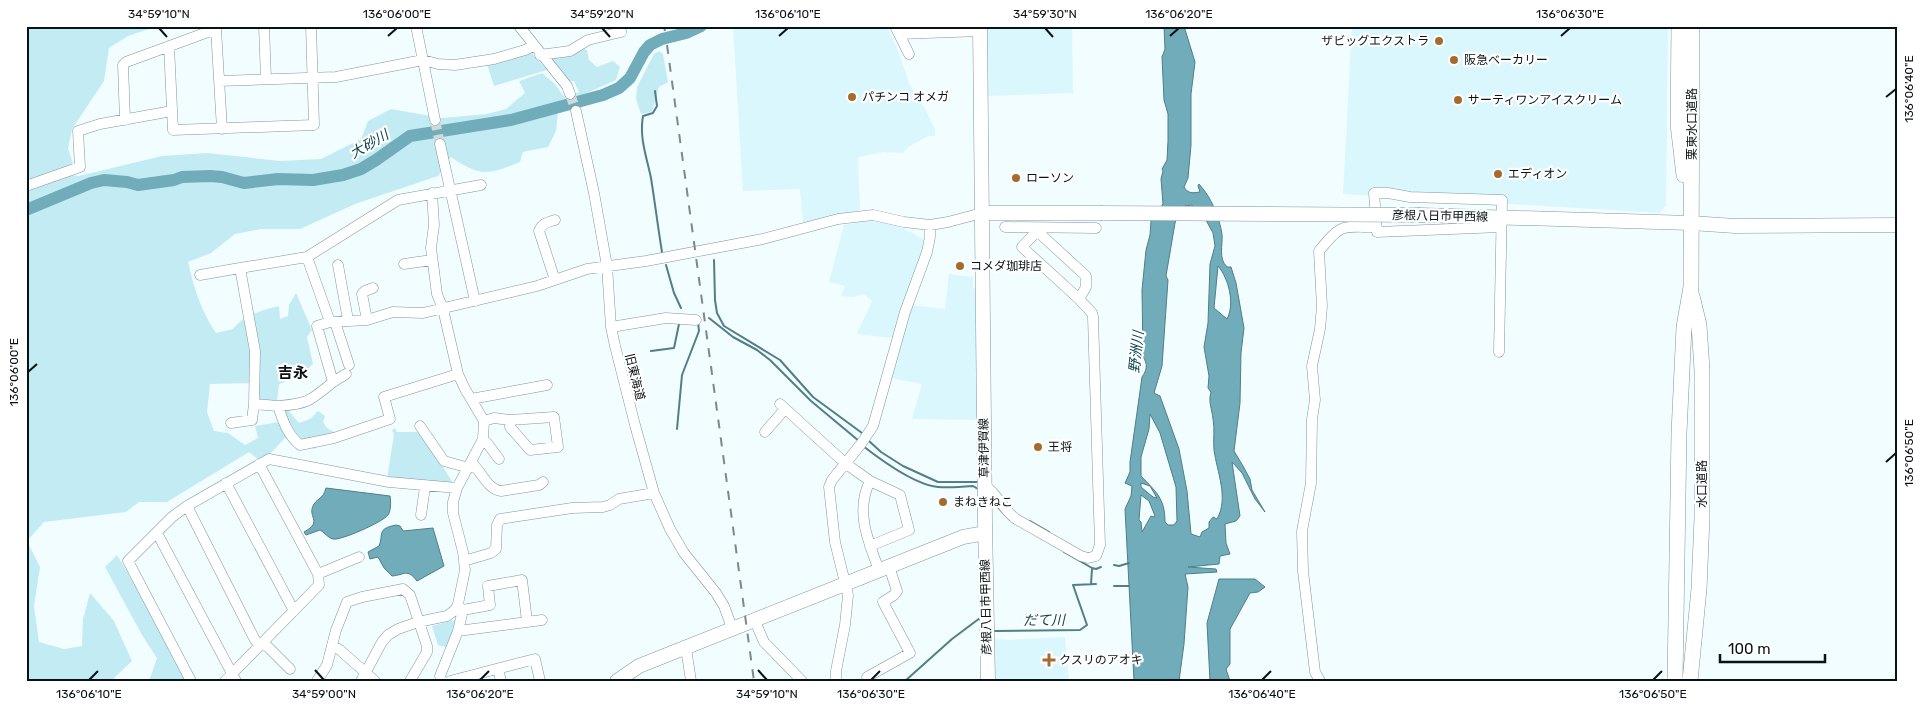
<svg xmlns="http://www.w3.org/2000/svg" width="1923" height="707" viewBox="0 0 1923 707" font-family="Rubik,'Noto Sans JP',sans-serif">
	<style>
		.built { fill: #daf7fd }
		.green { fill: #c3ebf4 }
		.water { fill: #70acb9; stroke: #517e88; fill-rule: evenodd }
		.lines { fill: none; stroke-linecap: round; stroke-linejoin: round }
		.stream { stroke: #517e88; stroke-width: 2 }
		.river { stroke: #70acb9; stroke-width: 12 }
		.minor-tunnel { stroke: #cfdadc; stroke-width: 10; stroke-dasharray: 10 5; stroke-linecap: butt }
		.minor-casing { stroke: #7f979d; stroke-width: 11 }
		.major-casing { stroke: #7f979d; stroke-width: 15 }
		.highway-casing { stroke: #7f979d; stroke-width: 16 }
		.minor { stroke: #fff; stroke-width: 10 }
		.major { stroke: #fff; stroke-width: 14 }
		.highway { stroke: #fff; stroke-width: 15 }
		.rail { stroke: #7e888a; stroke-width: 2; stroke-dasharray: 9 9; stroke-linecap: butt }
		.major-bridge-casing { stroke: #7f979d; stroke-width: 15; stroke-linecap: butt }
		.major-bridge { stroke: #fff; stroke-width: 14 }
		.ticks { fill: none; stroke: #091214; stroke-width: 2 }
		.poi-dot { fill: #a66b2c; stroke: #fff; stroke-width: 2 }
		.labels { text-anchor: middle; stroke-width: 4.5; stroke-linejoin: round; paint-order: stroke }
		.poi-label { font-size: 12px; fill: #091214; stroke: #fff; text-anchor: start }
		.street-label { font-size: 12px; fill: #091214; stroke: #fff }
		.water-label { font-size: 14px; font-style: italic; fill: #0d444f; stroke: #fff }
		.quarter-label { font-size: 15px; font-weight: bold; fill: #091214; stroke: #fff }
		.neatline { fill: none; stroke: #091214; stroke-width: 2 }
		.ticks-label { font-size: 12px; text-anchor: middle; fill: #091214 }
	</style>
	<rect width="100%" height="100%" fill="#f2fdff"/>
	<path class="built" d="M733,26H887L900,56L910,86L924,107L935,129V136H928L908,147L903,153L884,152L858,157L860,210L803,223L800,189L743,191Z
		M987,26H1072L1073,93L988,96Z
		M1352,26H1668L1666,205L1660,213L1343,194Z
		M867,221L884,222L903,228L925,240L924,253L893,338L857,334L872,301L864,294L853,297L841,296L845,286L829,282L844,225Z
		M949,274L973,277V288L976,289L980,420L912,419L922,384L891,378L911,305L945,309Z
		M1065,637L1069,681H994L993,639L1008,640Z"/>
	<path class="green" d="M26,26H158L128,36L109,48L104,81L72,129L68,149L73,163L42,178L26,182Z
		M581,47L587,50L589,60L597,67L613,61L620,67L616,80L569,101L558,113L556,131L548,147L523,152L520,162C488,175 480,177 451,157L438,176L355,204L300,229H261L235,234L211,253L188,262C194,288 201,311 216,333L233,329C243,315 263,310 279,306L280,319L288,316L289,305L296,293L312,330L307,337L313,364L299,377L279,384L277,402L260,399L257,383L210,384L207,412L214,431L228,433L245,445L258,438L255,426L279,422L282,409L289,411L299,423L310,419L318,411L325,416L323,422L327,428L336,433L314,449L285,438L269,455L260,461L249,452L167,502H139L126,512L44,522L27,541L40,567L34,606L39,642L64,649L82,646L83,619L90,593L114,621L132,661L114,678L115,681H26V191L69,175L79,176L162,156L207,153L280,161L321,159L361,139L368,121L391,109L442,118L487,114L506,109L525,93L519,81L542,73L555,84L565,98L579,92L574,81H564L548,57Z
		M530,51L547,70L494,86L487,64Z
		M659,51L663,54L668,82L659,87L652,112L641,114L636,99L637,87L654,54Z
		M395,428L397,432H417L422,434L455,486L387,479L394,434L392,430Z
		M117,555L189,676L186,681H149L157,658L142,635L105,567Z
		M458,619L450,648L438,645L432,626Z"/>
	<path class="water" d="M1164,26H1184L1195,62L1191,94V145L1188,178L1184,187C1188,194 1193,193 1200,192L1198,186L1199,184C1211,197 1219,216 1222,234C1223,246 1218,258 1227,267H1231L1236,283L1244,328L1241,353L1240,403L1234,451L1243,466L1250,479L1252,490L1265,512L1255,499L1242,473L1232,462L1240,516L1236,521L1225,524L1226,543L1230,554L1220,556L1219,564L1188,567L1216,569L1217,572L1185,574L1188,587L1184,644L1179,681H1134L1125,509L1131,496L1132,486L1125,483L1130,472V462L1142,377C1147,370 1148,364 1143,357L1142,290L1146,250L1150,235L1151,221L1163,204L1161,179L1163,171L1162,169L1167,160L1168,141V114L1164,100L1162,57L1165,49ZM1191,205L1201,211L1213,233L1215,246L1210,264L1208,323L1204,347L1209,376L1208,388L1211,392C1208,402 1212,409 1213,419C1215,429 1213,440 1214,450C1217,472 1229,498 1217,519L1213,517L1209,522V528L1202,532L1200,537L1191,534L1187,491L1179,449L1160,396L1154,393L1162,366L1168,280L1166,276L1175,223L1181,207ZM1218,266C1229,279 1235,304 1227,319L1214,308ZM1150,414L1160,433L1176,487L1177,521L1174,525H1168L1165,522C1165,498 1156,492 1141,476V457L1149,429ZM1141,483L1150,486L1157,498L1153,497L1141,487ZM1141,495L1149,501L1155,516L1154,517L1151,516L1142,532L1141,522L1139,520Z
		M326,488L390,496C391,501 391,511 388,515C383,522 340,541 333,539C328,538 324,532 320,530L306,535L304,532C324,521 306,517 314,504C319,497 323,499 326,488Z
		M396,525L400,526L403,531L433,528L444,566L417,581C407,568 405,575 392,576L384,568L378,557L370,559L368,552L379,546C384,534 376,529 396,525Z
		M1219,579H1255L1265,587L1258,592L1250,593L1230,629V664L1226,669L1230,681H1210L1207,623Z"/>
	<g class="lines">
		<path class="stream" d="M655,91L657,106L653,113L643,116C639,138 647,158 651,178C655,203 658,228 662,252
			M714,260L715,300L717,313L724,326L780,360L813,397L862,433
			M666,265L674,293L681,308
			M709,318L733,337L757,350L770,360L811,401L859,441
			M651,351L674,348L679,324
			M677,429L682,375L699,331L698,322
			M869,441L881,452L903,466L938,482H979
			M863,446C881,460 916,485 938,487C949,488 961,487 973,486L978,489
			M991,500L1010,520
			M1030,521L1049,532
			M1064,552L1092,568L1096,569L1101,567
			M1114,565L1119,566L1129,563
			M1091,584L1092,569
			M1114,586H1129
			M995,631L1080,630L1087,625L1073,585L1096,584
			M905,681L952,639L980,618"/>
		<path class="river" d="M26,210L91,183L104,180L127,182L138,185L174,180L182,177L210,176L222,177L244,183L278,179L313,180L343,175L361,169L376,160L410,136L511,120L603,95L619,88L630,78L644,52L650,45L662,39L686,33L701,26"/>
		<path class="minor-tunnel" d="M570,94L576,111
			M435,120L440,144"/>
		<g class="minor-casing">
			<path id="minor" d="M217,26L216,29L222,129
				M264,26L266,79
				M416,26L435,120
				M519,26L567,86L570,94
				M895,26L909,54
				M899,34L980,31
				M169,46L173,130L314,125L311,26
				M540,55L570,51L588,40L621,32L620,26
				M219,81L336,77L423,60L438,64L455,65L494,59L525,50L533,46
				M576,111L594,193L607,266L611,327L615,346L635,425L654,493L670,529L684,553L716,593L724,606L732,628
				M125,120L123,65L126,62L216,29
				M440,144L475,301
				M26,186L80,167L78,131L100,124L172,111
				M555,220C548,222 542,223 539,231L555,280
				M1005,227L1096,228
				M1037,231L1086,276V287L1079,299L1022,247Z
				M307,257L330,322
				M404,264L432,260
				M338,265L348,320
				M200,275L240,268
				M367,320L362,294L365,291L373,288
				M335,322L349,365
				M611,327L666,318L696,320
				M1499,352L1502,200L1410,197L1388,193H1374L1377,232L1501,227
				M333,382L346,374
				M471,399L547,385
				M254,404L255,351L240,268L307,257L398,200L481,185
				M780,404L845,463L870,481L900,495L909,530L870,546
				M278,406C308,404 310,401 333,382L317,326L330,322L367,320L393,312L423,313L537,286L587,269L646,261L763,239L838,219L873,215L904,222L930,225L948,222L982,213
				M484,421L494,418L510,420L554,417L558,447L530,450L510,427V420
				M231,423L252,420L254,404L278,406C283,421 287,434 300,445L334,438L390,419L384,397L458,374
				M420,426L444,461L469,468
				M765,432L785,409
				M482,441L487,443L499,459
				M471,462C481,471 488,490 501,491L539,485L543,482
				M870,481C855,511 868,541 879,570
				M226,483L294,611
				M984,485C998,494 1003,510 1016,519L1081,556L1088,558L1096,556L1100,545L1093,317L1092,313L1079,299
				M187,506L255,640L260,645L267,646L290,669
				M421,515L425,487
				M157,533L236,681
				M464,561L491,553L496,549L497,525L500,519L572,508L603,507L610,505L619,499L654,493
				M318,574L359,557
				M457,606L463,610L490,605L488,586L522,580L527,621
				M463,610L458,631L542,620
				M754,619L764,642L802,681
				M332,646L340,650L375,681
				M686,648L691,681
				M498,669L501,681
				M867,677L910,653L883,602L894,595L897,591L889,566
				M191,681L128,561L172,517L187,506L269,459L389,482L457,488
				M225,681L319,585L318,574L259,464
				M317,681L327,665L336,630L347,602L362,597L403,589L410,595L427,646V652L410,681
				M361,681L382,642L388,635L398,629L418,622L447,616L455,610L458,604L465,570L463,552L453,513V502L457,488L483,439L484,421L465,389L458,374L443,309L437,294L431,248L434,225L432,193
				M442,681L440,676L458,631
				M450,681L535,659L540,681
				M836,681V671L845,625L848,595L835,542L829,487L832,480L861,444L873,426L905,312L927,252L930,237V225
				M1320,681L1315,672L1303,571L1302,531L1311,483L1312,419L1315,400L1312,366L1320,329L1322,306L1319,251C1342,223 1340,227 1375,227"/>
		</g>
		<g class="major-casing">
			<path id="major" d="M980,26L985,522L988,681
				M982,213H1100
				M1420,215L1691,223L1735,226L1897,225
				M617,681L639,666L963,537L985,533"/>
		</g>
		<g class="highway-casing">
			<path id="highway" d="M1679,26L1678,124L1684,175
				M1675,681L1679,433L1684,327L1691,287L1692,26
				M1690,681L1699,589L1702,518V370L1699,325L1692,296"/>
		</g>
		<use href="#minor" class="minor"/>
		<use href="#major" class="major"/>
		<use href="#highway" class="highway"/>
		<path class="rail" d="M664,26L665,31
			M667,45L754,681"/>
		<g class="major-bridge-casing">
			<path id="major-bridge" d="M1100,213L1420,215"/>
		</g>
		<use href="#major-bridge" class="major-bridge"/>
	</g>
	<path class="ticks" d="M159,28L167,37M602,28L610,37M1045,28L1053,37M388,36L397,28M779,36L788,28M1170,36L1179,28M1561,36L1570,28M1886,97L1896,89M28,372L37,364M1886,462L1896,453M315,670L324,680M758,670L767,680M89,680L98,671M480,680L489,671M871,680L880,671M1262,680L1271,671M1653,680L1662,671"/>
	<g class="poi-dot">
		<circle cx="1439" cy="41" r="5"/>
		<circle cx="1454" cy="60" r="5"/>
		<circle cx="852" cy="97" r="5"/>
		<circle cx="1458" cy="100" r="5"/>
		<circle cx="1498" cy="174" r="5"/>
		<circle cx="1016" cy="178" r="5"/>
		<circle cx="960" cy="266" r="5"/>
		<circle cx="1038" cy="447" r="5"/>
		<circle cx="943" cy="502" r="5"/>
		<path d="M1046.5 652.5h5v5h5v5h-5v5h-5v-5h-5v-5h5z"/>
	</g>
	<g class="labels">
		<g class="poi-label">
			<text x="1429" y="45" text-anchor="end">ザビッグエクストラ</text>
			<text x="1464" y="64">阪急ベーカリー</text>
			<text x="862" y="101">パチンコ オメガ</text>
			<text x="1468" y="104">サーティワンアイスクリーム</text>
			<text x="1508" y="178">エディオン</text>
			<text x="1026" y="182">ローソン</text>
			<text x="970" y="270">コメダ珈琲店</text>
			<text x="1048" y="451">王将</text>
			<text x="953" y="506">まねきねこ</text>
			<text x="1059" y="664">クスリのアオキ</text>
		</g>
		<g class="street-label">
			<text transform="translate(1692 124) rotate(-90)" y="4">栗東水口道路</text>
			<text transform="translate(1440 216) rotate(1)" y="4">彦根八日市甲西線</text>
			<text transform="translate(635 377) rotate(76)" y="4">旧東海道</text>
			<text transform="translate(984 448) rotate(-91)" y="4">草津伊賀線</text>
			<text transform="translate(1702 484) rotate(-90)" y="4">水口道路</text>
			<text transform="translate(986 607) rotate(-91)" y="4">彦根八日市甲西線</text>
		</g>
		<g class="water-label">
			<text transform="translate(369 144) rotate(-30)" y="5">大砂川</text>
			<text transform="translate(1136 352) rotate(-84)" y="5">野洲川</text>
			<text transform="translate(1044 620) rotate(-1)" y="5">だて川</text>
		</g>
		<g class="quarter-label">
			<text x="293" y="378">吉永</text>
		</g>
	</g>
	<rect width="1923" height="707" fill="none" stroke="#ffffff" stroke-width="55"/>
	<path d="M1720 654v8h105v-8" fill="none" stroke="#091214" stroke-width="2.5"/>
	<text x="1728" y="654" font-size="15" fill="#091214" stroke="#ffffff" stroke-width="4" paint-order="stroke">100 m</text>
	<rect x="28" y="28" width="1868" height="652" class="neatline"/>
	<g class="ticks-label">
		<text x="159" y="18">34°59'10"N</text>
		<text x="397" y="18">136°06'00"E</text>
		<text x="602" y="18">34°59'20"N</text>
		<text x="788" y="18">136°06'10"E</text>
		<text x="1045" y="18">34°59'30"N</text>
		<text x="1179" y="18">136°06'20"E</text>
		<text x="1570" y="18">136°06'30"E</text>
		<text transform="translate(1909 89) rotate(-90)" y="4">136°06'40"E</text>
		<text transform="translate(14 372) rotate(-90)" y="4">136°06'00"E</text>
		<text transform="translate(1909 453) rotate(-90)" y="4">136°06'50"E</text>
		<text x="89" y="698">136°06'10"E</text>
		<text x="324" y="698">34°59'00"N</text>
		<text x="480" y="698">136°06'20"E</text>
		<text x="767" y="698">34°59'10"N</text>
		<text x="871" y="698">136°06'30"E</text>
		<text x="1262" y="698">136°06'40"E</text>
		<text x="1653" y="698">136°06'50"E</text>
	</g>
</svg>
